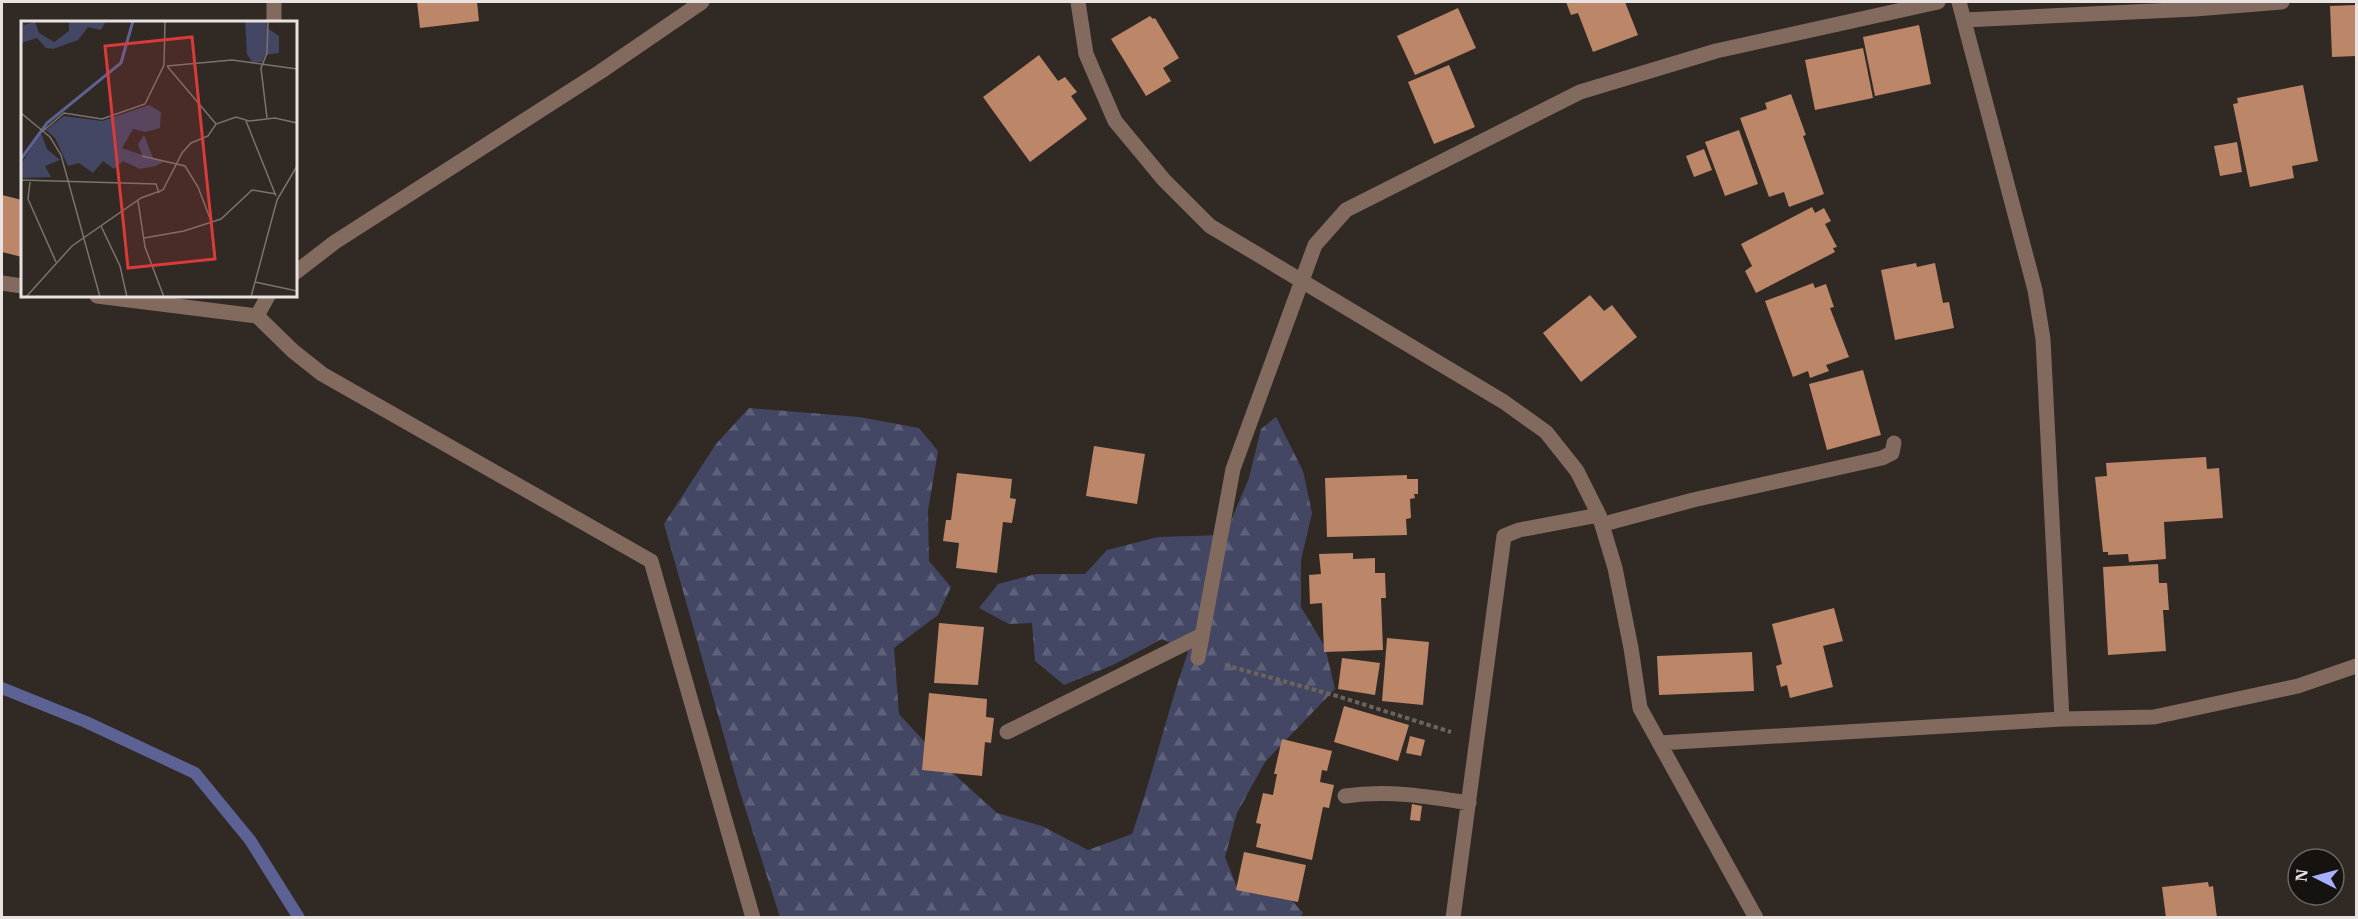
<svg xmlns="http://www.w3.org/2000/svg" width="2358" height="919" font-family="'IBM Plex Serif',serif">
  <defs>
    <pattern id="forest-firs" width="22" height="20" patternUnits="userSpaceOnUse" patternTransform="scale(1.5)"><rect width="22" height="20" fill="#434764"/><path d="M5 1l3.5 6h-7zM16 11l3.5 6h-7z" fill="#5e617a"/></pattern>
  </defs>
  <rect width="100%" height="100%" fill="#312924"/>
  <path fill="url(#forest-firs)" d="M749,408l110,9 60,11 19,23 -10,60 1,50 22,26 -13,28 -44,33 5,66 57,62 41,37 45,13 46,24 44,-16c21,-60 35,-122 56,-182l-26,-13 -49,26 -49,20 -29,-24 -3,-38 -23,1 -30,-16 19,-24 38,-10h49l22,-24 51,-13 67,-2 24,-57 12,-49 15,-12 27,54 9,42 -11,47v47l24,40 10,42 -70,73 -28,51 -12,44 13,33 43,-2 22,25 -3,5 -520,-1 -41,-128 -75,-265 52,-80z"/>
  <g fill="none" stroke-linecap="round" stroke-linejoin="round">
    <path stroke="#5d6295" stroke-width="12" d="M2,688l84,34 109,51 55,67 49,78"/>
  </g>
  <path fill="#bc8668" d="M417,2h60l2,19 -59,7z
    M1566,2h59l13,33 -45,17 -15,-39 -7,2z
    M2356,5v51l-24,1 -2,-51z
    M1458,8l18,40 -61,27 -18,-39z
    M1150,16l3,3 2,-1 24,40 -16,10 8,13 -25,15 -35,-57z
    M1919,25l12,59 -56,12 -12,-59z
    M1863,48l10,50 -58,12 -10,-50z
    M1039,55l19,26 7,-4 12,15 -6,4 16,23 -57,43 -47,-65z
    M1449,65l26,62 -41,17 -26,-62z
    M2303,85l15,76 -26,5 2,12 -44,9 -17,-83 5,-1 -1,-5z
    M1791,94l15,41 -3,1 21,58 -35,13 -5,-15 -15,5 -29,-79 27,-9 -2,-6z
    M1739,130l19,54 -33,12 -20,-54z
    M2237,142l5,30 -22,4 -6,-30z
    M1704,149l8,21 -18,7 -8,-21z
    M2,195l20,5v57l-20,-5z
    M1812,207l3,6 9,-5 7,13 -6,3 12,23 -4,1 2,4 -79,41 -11,-22 7,-5 -11,-22z
    M1916,263l1,4 18,-4 8,40 6,-1 5,26 -59,12 -14,-70z
    M1813,283l2,5 11,-4 8,23 -4,1 19,49 -23,8 3,6 -19,7 -2,-7 -15,6 -28,-76z
    M1590,295l14,16 8,-6 25,32 -56,45 -38,-49z
    M1863,370l18,65 -54,15 -18,-66z
    M1094,446l51,8 -8,50 -51,-8z
    M2206,457l1,12 12,-1 4,50 -59,4 2,37 -37,3 -1,-8 -20,1v-3h-5l-8,-75 12,-1 -1,-13z
    M957,473l55,6 -2,19 6,1 -4,24 -9,-1 -6,51 -41,-5 3,-25 -16,-2 3,-21h5z
    M1407,475v4h11v15h-4l1,4 -5,1 1,19 -5,1 1,16 -80,2 -2,-59z
    M1353,553v6l22,-1v15h10l1,25h-5l2,52 -59,2 -2,-49 -12,1 -1,-29 12,-1 -2,-20z
    M2158,564l1,19h8l2,27h-6l3,41 -58,4 -5,-88z
    M1834,608l9,33 -20,5 10,41 -43,11 -3,-13 -6,2 -5,-21 6,-2 -10,-40z
    M939,623l45,4 -6,58 -44,-2z
    M1387,638l42,4 -6,63 -41,-4z
    M1752,652l2,39 -95,4 -2,-39z
    M1342,658l38,5 -5,32 -37,-6z
    M929,693l58,6 -1,18 8,1 -3,25 -6,-1 -3,34 -60,-6z
    M1344,706l65,19 -11,36 -64,-19z
    M1410,736l15,4 -4,16 -15,-3z
    M1282,739l50,12 -5,20 -5,-1 -2,12 14,3 -5,23 -6,-1 -11,53 -56,-13 5,-23 -5,-1 7,-30 10,2 4,-21h-3z
    M1412,804l10,2 -2,15 -10,-1z
    M1244,852l62,13 -8,37 -62,-12z
    M2208,882l1,5 4,-1 4,32h-51l-4,-31z"/>
  <g fill="none" stroke-linecap="round" stroke-linejoin="round">
    <path stroke="#6a635e" stroke-width="4" stroke-dasharray="4.5 3" stroke-linecap="butt" d="M1225,665l112,31 114,36"/>
    <path stroke="#826a5e" stroke-width="15" d="M1078,2l8,52 29,67 49,59 46,46 294,176 42,30 31,39 22,44 16,53 16,80 9,60 116,210
      M1959,2l76,288 8,49 19,380
      M1964,20l231,-11 87,-7
      M274,22v-20
      M296,272l39,-30 265,-170 102,-70
      M2,283l20,3
      M97,296l160,20 36,35 29,23 329,187 102,357
      M257,316l11,-20
      M1604,524l89,-24 189,-42 10,-5 2,-10
      M1198,658l35,-189 82,-224 31,-35 234,-118 136,-41 222,-49
      M1007,732l195,-97
      M1659,743l403,-24 92,-2 144,-31 58,-20
      M1345,796c43,-6 81,0 124,7
      M1453,918l51,-382 15,-6 80,-15"/>
  </g>
  <g transform="translate(21 21)">
    <rect width="276" height="276" fill="#312924"/>
    <path d="M0,0l3,4 11,-3 4,11 15,9 15,-11v-10h37l-5,9 -13,-3 -10,13 -25,9 -7,-1 -9,-10 -16,5zM224,0h21l1,7 12,8v17l-14,2 -3,7h-10l-5,-8zM128,84l12,7 -1,16 -14,4 -13,-3 -11,19 20,7 -4,-11 6,-9 9,23 12,3 -9,5 -16,3 -17,-8 -9,8 -11,-8 -10,12 -14,-10 -11,3 -13,-28 -9,-8 18,-14 38,5zM20,112l6,16 13,11 -15,6 6,11 -30,1v-14z" fill="#434764"/>
    <path fill="none" stroke="#5d6295" stroke-width="3" d="M0,138l26,-36 74,-60 12,-42"/>
    <path fill="none" stroke="#7a736f" stroke-width="1.5" d="M146,45l65,-6 65,9M146,45l49,58M0,92l29,24 11,18 39,142M246,97l-6,-50 6,-15 1,-32M225,100l30,75M22,110l21,-18 38,6 43,-15 19,-39 1,-44M121,135l43,10 13,21 13,34M0,159l135,4 3,9M9,161l-2,17 28,63M117,180l7,46 19,50M80,205l19,40 7,31M123,217l40,-7 37,-12 31,-29 24,4M234,261l42,9M5,276l46,-51 69,-48 22,-8 19,-37 9,-10 17,-7 8,-12 20,-7 13,4 26,-3 22,5M230,276l26,-97 20,-34"/>
    <path fill="#d83b3a" fill-opacity="0.15" stroke="#d83b3a" stroke-width="3" d="M171,16l23,222 -87,9 -23,-222z"/>
    <rect width="276" height="276" fill="none" stroke="#e8e3e0" stroke-width="3"/>
  </g>
  <rect width="2358" height="919" fill="none" stroke="#e8e3e0" stroke-width="6"/>
  <g transform="translate(2316 877) rotate(276)"><circle r="28" fill="#161210" stroke="#6a6663" stroke-width="1.5"/>
  <path d="M0-4.5L10 22L0 15L-10 22Z" fill="#a8b0fc"/>
  <text y="-9" font-size="16" font-weight="bold" text-anchor="middle" fill="#e8e3e0">N</text>
  </g>
</svg>
